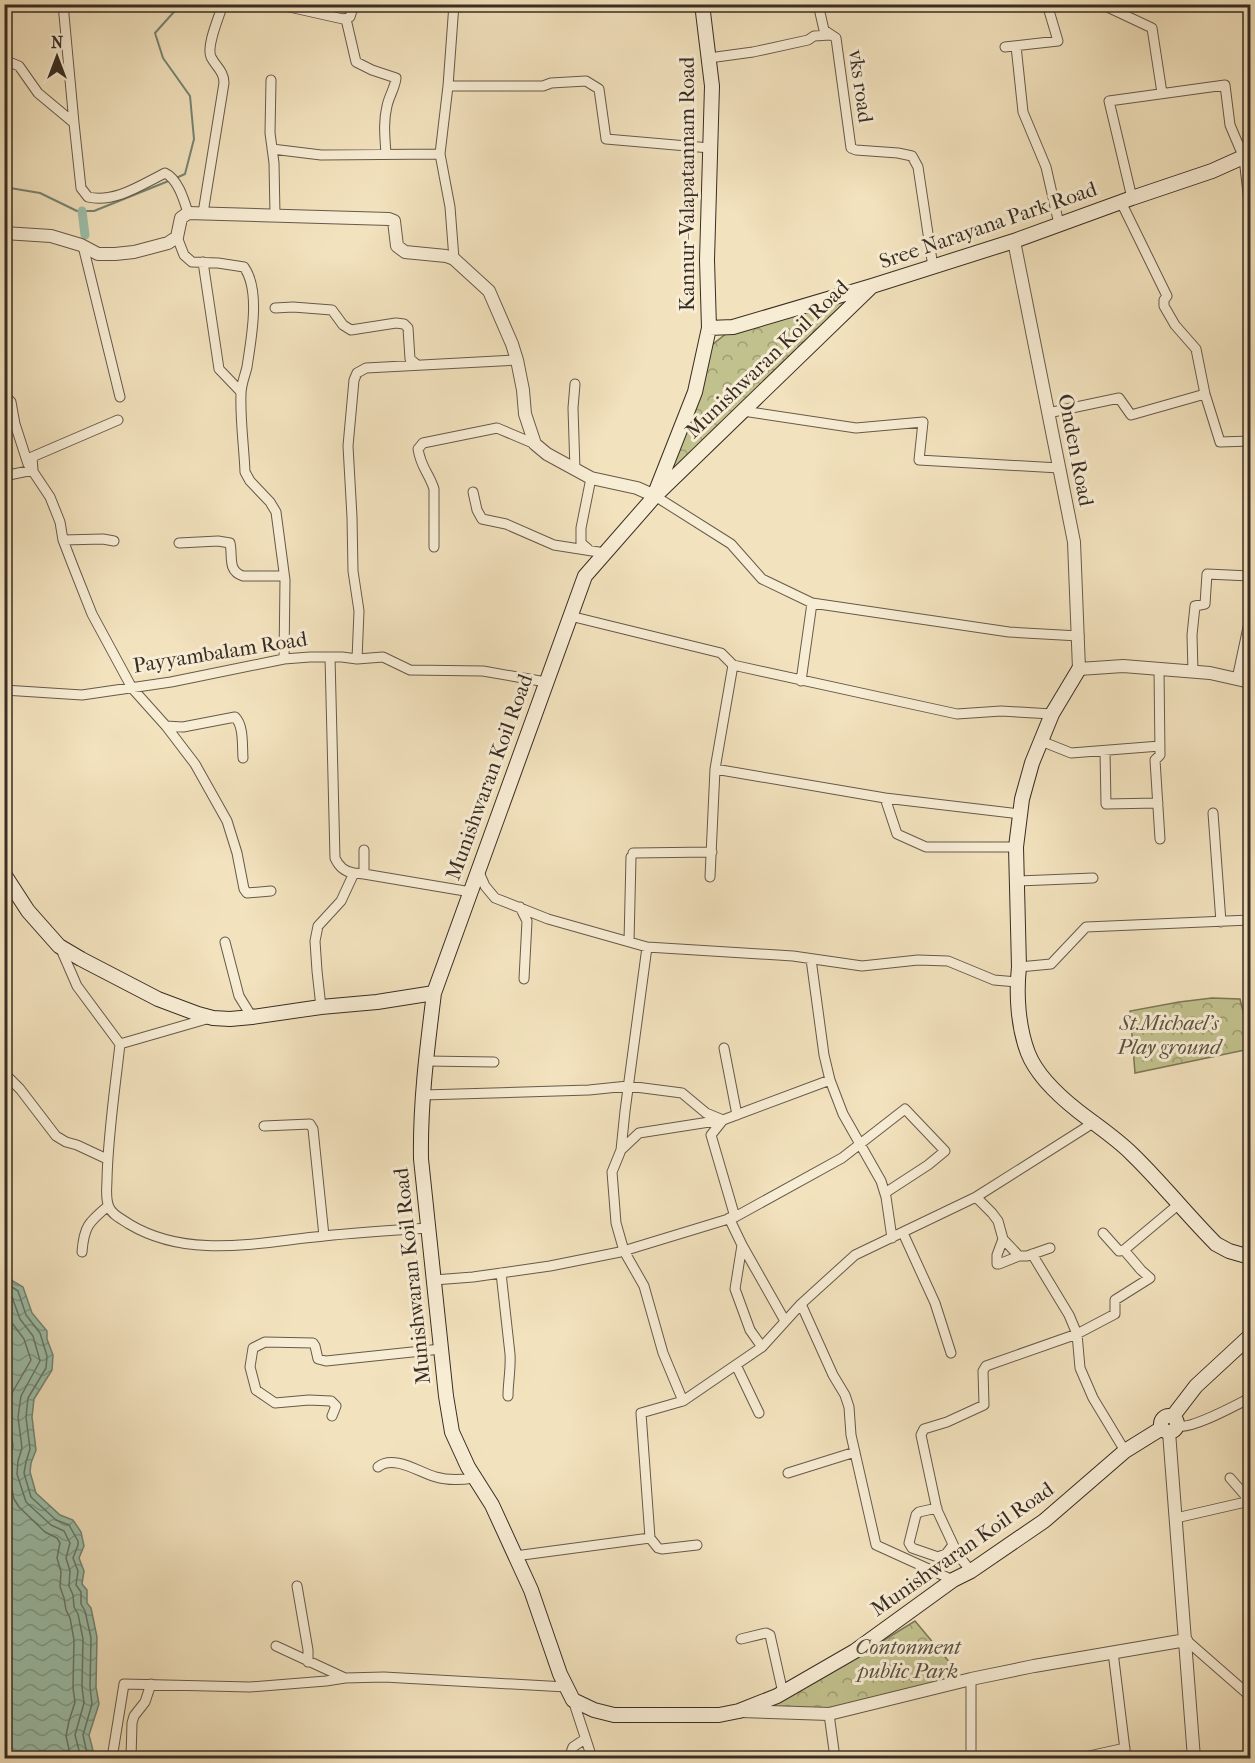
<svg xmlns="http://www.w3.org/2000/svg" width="1255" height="1763" font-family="'IM FELL French Canon',serif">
  <defs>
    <pattern id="forest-crowns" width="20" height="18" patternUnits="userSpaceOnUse" patternTransform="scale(1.5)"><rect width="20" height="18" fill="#c1c18d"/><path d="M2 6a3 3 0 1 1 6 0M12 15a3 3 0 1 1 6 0" fill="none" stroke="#9e9d73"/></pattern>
    <pattern id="water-waves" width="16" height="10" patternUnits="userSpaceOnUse" patternTransform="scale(1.5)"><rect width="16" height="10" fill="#9cbfaa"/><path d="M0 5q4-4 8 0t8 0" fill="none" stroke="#809c8a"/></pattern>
  </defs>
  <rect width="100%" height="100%" fill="#f2e2bd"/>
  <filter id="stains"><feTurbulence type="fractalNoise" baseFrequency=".00333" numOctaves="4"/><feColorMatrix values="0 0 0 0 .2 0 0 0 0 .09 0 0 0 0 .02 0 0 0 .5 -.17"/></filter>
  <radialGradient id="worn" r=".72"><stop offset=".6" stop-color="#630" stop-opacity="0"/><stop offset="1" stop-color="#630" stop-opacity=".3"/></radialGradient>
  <path fill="url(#forest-crowns)" stroke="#7c7758" stroke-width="1.5" d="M862,292l-203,197 40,-95 13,-49 15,-12z
    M1212,998l28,1 5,20h5v30l-115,24 -5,-62 49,-9z
    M915,1621l46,55 -127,31 -27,4 -37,-4 72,-41z"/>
  <path fill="url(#water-waves)" stroke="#748574" stroke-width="1.5" d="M5,1273l6,7 12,7 9,26 15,18v8l6,16 -1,15 -18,29 -2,18 4,33 -5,13 -1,9 6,21 24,22 13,5 8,12 3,14 -5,12 5,13 -2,13 5,6v13l4,5 6,29 -1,50 3,17 -10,31 6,23h-90z"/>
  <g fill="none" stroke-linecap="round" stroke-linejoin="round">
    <path stroke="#6a7666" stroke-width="1.5" d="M4,1282l14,9 8,24 14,18 7,23 -1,12 -18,30 -2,19 4,32 -4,13 -2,11 7,24 25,23 13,5 9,16v4l-5,13 5,13 -2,14 5,7v12l4,7 6,27 -1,49 2,17 -9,31 5,23
      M4,1292l8,5 8,22 13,17 7,25 -19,35 -3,21 4,31 -4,13 -1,13 9,28 25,23 13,6 6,12 -4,15 4,13 -1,15 4,9 1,12 4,7 5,25 -1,48 2,16 -9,32 6,23
      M4,1302l8,21 12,16 7,21 -19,33 -3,25 4,28 -4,13 -1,16 6,24 5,8 26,25 12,6 3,5 -3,15 4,14 -1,15 4,11 2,12 4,8 4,22 -1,48 2,14 -6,19 -3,15 5,22"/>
    <path stroke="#748574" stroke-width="2" d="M176,178l9,-4 9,-35 -4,-43 -27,-38 -8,-25 26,-29
      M4,187l36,6 37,18h17l77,-31"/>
    <path stroke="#9cbfaa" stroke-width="9" d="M82,211l3,24"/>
    <g stroke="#665a4a" stroke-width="11">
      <path id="minor" d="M63,4l11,119
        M276,4l67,15 7,-2 4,-13
        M818,4l6,26 12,8 15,110 5,2 42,3 14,3 6,11 15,100
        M1101,4l51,24 10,65
        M346,19l10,43 16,8 24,8c-1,10 -7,18 -9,28 -4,16 -2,32 -1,48
        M1016,46l7,66 23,55 13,57
        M1005,47l53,-6 -11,-37
        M709,58l44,-6 55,-12 6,-4 16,-1
        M4,60l15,6 19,27 36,30 7,65 7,9c27,6 53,-12 77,-24 13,6 19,27 23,40
        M271,80l-1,53 4,30 1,52
        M448,86l6,-82
        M272,149l49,6 119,-1
        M1132,198l-23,-97 116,-16 5,40 14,33 6,53
        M1121,202l46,94 -3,4v6l11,19 21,24 9,45 15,48 30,-1
        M203,213l21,-130c0,-12 -8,-16 -13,-26 -5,-11 8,-40 12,-53
        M177,237l7,18 8,7 26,1 26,4c17,24 7,72 3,100 -2,9 -6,17 -6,27 -1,26 3,52 4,78l5,9 20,21 6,10 9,68 -1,79
        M83,246l37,151
        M454,259l-4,-52 -10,-53 8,-68h95l8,-3 35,-2 13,8 7,50 104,9
        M203,262l16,107 22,23
        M275,308l18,-1 39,3 11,15 8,5 45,-7 8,1 4,4 2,31 6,5
        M575,384l-2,24 2,62
        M4,395l7,7 4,22 13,40 22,33 10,25 3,18 10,26 19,48 40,74 34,38 29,38 32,57 10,32 7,36 3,4 24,-2
        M743,411l113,17 67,-6 -4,38 140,8
        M1048,413l71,-15 12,17 74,-21
        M4,476l29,-6 -1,-13 86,-37
        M473,492l4,18 5,9 24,5 48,21 51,8
        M655,496l76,48 31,35 50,24 197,29 70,4
        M63,540l40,-1 11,2
        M179,543l39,-2 12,2c3,13 -3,28 13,33h41
        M434,547v-58c-5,-16 -13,-21 -16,-40l5,-6 74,-15 38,16
        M588,549l-7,-6v-15l10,-50
        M570,616l151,37 12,12
        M330,657l5,201c4,9 10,14 19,15
        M357,659l2,-48 -6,-40 -1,-54 -4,-71 6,-66 3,-7 9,-5 151,-8
        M1159,669l1,86 -5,5 5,79
        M1193,672l-1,-37 3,-29 10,-2 2,-30 43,2
        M1237,679l13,-61
        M801,681l11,-78
        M4,690l78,5 89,-13 113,-23 26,-2h32l15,2 26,-2 27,13 73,1 63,11
        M166,726l17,1 52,-10c9,9 7,28 8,41
        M1041,741l30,12 89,-7
        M1105,751l1,53 52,-1
        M885,798l135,16
        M1213,813l8,109
        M1016,847h-90l-29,-13 -12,-36 -170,-29 18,-104 224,49 44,-3 51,3
        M633,853l79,-1
        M478,870l7,16 10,12 53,21 99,28 146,9 69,10 56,-6 30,1 46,19 23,2
        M364,874l107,18
        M710,877l5,-108
        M1018,881l75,-3
        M520,907l7,14 -3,58
        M225,942l14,54 13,21
        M629,942l2,-85
        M60,947l17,39 43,58
        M647,947l-22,164 -4,39 -9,22 4,51 8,28 20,35 19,67 20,48 79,-54
        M1019,967l32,-3 35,-37 164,-7
        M321,1007l-4,-36 -2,-30 3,-15 23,-25 13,-28 10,1v-24
        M120,1044c-5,45 -12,90 -13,135 0,9 -2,19 2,28 3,8 13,12 20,17 60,36 130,18 195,12 35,-4 70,-6 104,-8
        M120,1044l90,-26
        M724,1048l13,67
        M426,1061l68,1
        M4,1073l16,16 36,47 10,6 11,3 30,14
        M830,1080l13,34 38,67 5,16 6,41
        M423,1095l166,-5 39,-4 54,7 24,20 17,7
        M264,1126l46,-2 3,5 11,107
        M621,1150l18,-17 83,-13
        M976,1197l16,16 6,8 5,18 16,17
        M735,1217l-24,-82 12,-15 107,-40 -6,-25 -13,-96
        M729,1218l13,27 -7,44 15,41 12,17 39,-43 54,-49 121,-58 117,-74
        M903,1233l32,70 16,50
        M1003,1239l-6,16v9h2l20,-8h8l23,-8
        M742,1245l43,76
        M1124,1250l55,-46
        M82,1252c2,-26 7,-30 26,-46
        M1032,1254l37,61 8,19 3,34 13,30 32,53
        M501,1273l9,81c1,15 -2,28 -2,42
        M434,1280l39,-3 77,-11 70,-14 115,-35 107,-59 63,-49 40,42 -17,14 -43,28
        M801,1304l32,71 12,20 4,12 2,28 25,110 77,35
        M736,1365l23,48
        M332,1416l4,-10 -5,-5 -22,-1 -34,3 -19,-13 -6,-23 3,-19 12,-6 48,1 2,3 3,13 8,2 115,-12
        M1177,1426c14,4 59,-21 73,-28
        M378,1467c16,-13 42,6 58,10 13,4 25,3 38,1
        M788,1473l67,-21
        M1230,1478l20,23
        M937,1508l-18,4 -3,3 -7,28 3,5 26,9 8,-3 7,-9
        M1176,1518l74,-17
        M650,1538l8,10 4,1 35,-4
        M515,1556l135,-18 -9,-125 42,-12
        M971,1571l-13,-16 -21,-45 -16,-75 3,-6 23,-7 37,-17 -1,-34 3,-5 91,-32 38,-20v-14l35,-22 -9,-8 -17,-20 -5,1 -16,-18
        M297,1586l11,64v12
        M741,1639l25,-6 4,2 13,58
        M1186,1640l64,56
        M276,1646l69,32
        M1113,1652l13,106
        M971,1679v79
        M573,1700l19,58
        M829,1714l6,44
        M112,1758l12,-74 126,3 76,-6 19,-3 39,-1 182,10
        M131,1758l1,-35 2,-7 11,-14 6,-18
        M569,1758l4,-11 12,-8
        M1080,1758l45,-10"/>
    </g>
    <g stroke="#665a4a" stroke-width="14">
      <path id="tertiary" d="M4,233l47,3 30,9 17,9h17l19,-2 34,-9 9,-6 4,-19 7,-5 201,6 5,2 3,25 8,6 41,4 8,3 35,32 23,53 5,16 6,30 2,24 10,30 12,10 44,24 46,10 18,8
        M1014,241l60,301 5,127 44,-3 87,7 40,9
        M1169,1432l25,326
        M740,1711l89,3 142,-35 63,-13 152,-26"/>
    </g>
    <g stroke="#382d23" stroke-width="16">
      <path id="secondary" d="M872,286l-217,210 -70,80 -151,417c-7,56 -14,111 -13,166l25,237 6,36 16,35 24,38 39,85 29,84 13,26 21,10 20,5h105l20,-4 38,-15 78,-45 98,-71 18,-9 73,-50 81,-70 37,-23
        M709,328l24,-1 139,-41 142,-45 118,-43 80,-27 38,-17
        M656,491l39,-99 14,-64 -2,-68 5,-174 -10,-82
        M1079,669l-27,45 -20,49 -10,36 -6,48 3,120c-3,27 -1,60 9,86 9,23 31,43 50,58 18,14 38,27 54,43 30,29 55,61 84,90l13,7 21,6
        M4,874l24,37 31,35 22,13 77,40 40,15 15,4 17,1 22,-2 69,-10 56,-5 57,-9
        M1161 1424a8 8 0 1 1 16 0a8 8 0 1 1-16 0Z
        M1173,1416l23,-30 54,-50"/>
    </g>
    <use href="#minor" stroke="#f7ecd4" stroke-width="9"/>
    <use href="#tertiary" stroke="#f7ecd4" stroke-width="12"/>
    <use href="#secondary" stroke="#f7ecd4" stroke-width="14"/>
  </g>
  <g text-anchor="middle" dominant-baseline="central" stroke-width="6" stroke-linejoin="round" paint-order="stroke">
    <g font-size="21" fill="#382d23" stroke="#f7ecd4">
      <text transform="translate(861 86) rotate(82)">vks road</text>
      <text transform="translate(687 184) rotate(-90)">Kannur-Valapatannam Road</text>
      <text transform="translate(988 225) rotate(-19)">Sree Narayana Park Road</text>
      <text transform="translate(767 359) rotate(-44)">Munishwaran Koil Road</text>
      <text transform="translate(1076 450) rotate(79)">Onden Road</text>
      <text transform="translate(220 652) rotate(-9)">Payyambalam Road</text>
      <text transform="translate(489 777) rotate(-70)">Munishwaran Koil Road</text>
      <text transform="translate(412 1276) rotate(-96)">Munishwaran Koil Road</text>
      <text transform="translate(962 1549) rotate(-35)">Munishwaran Koil Road</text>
    </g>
    <g font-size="21" font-style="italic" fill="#5a523e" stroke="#f7ecd4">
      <text x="1169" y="1023">St.Michael's<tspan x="1169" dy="24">Play ground</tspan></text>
      <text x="908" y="1647">Contonment<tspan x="908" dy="24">public Park</tspan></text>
    </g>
  </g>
  <rect width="1255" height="1763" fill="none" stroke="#f2e2bd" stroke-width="24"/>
  <rect x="6" y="6" width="1243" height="1751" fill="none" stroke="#382d23" stroke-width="3"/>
  <rect x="12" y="12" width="1231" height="1739" fill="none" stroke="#382d23" stroke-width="1.5"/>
  <g transform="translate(57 57)" stroke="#f7ecd4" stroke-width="4.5" paint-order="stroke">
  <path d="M0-4.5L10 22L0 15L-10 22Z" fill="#382d23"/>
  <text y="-9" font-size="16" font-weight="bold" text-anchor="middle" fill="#382d23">N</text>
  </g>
  <rect width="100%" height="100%" filter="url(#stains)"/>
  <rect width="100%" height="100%" fill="url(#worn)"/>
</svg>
